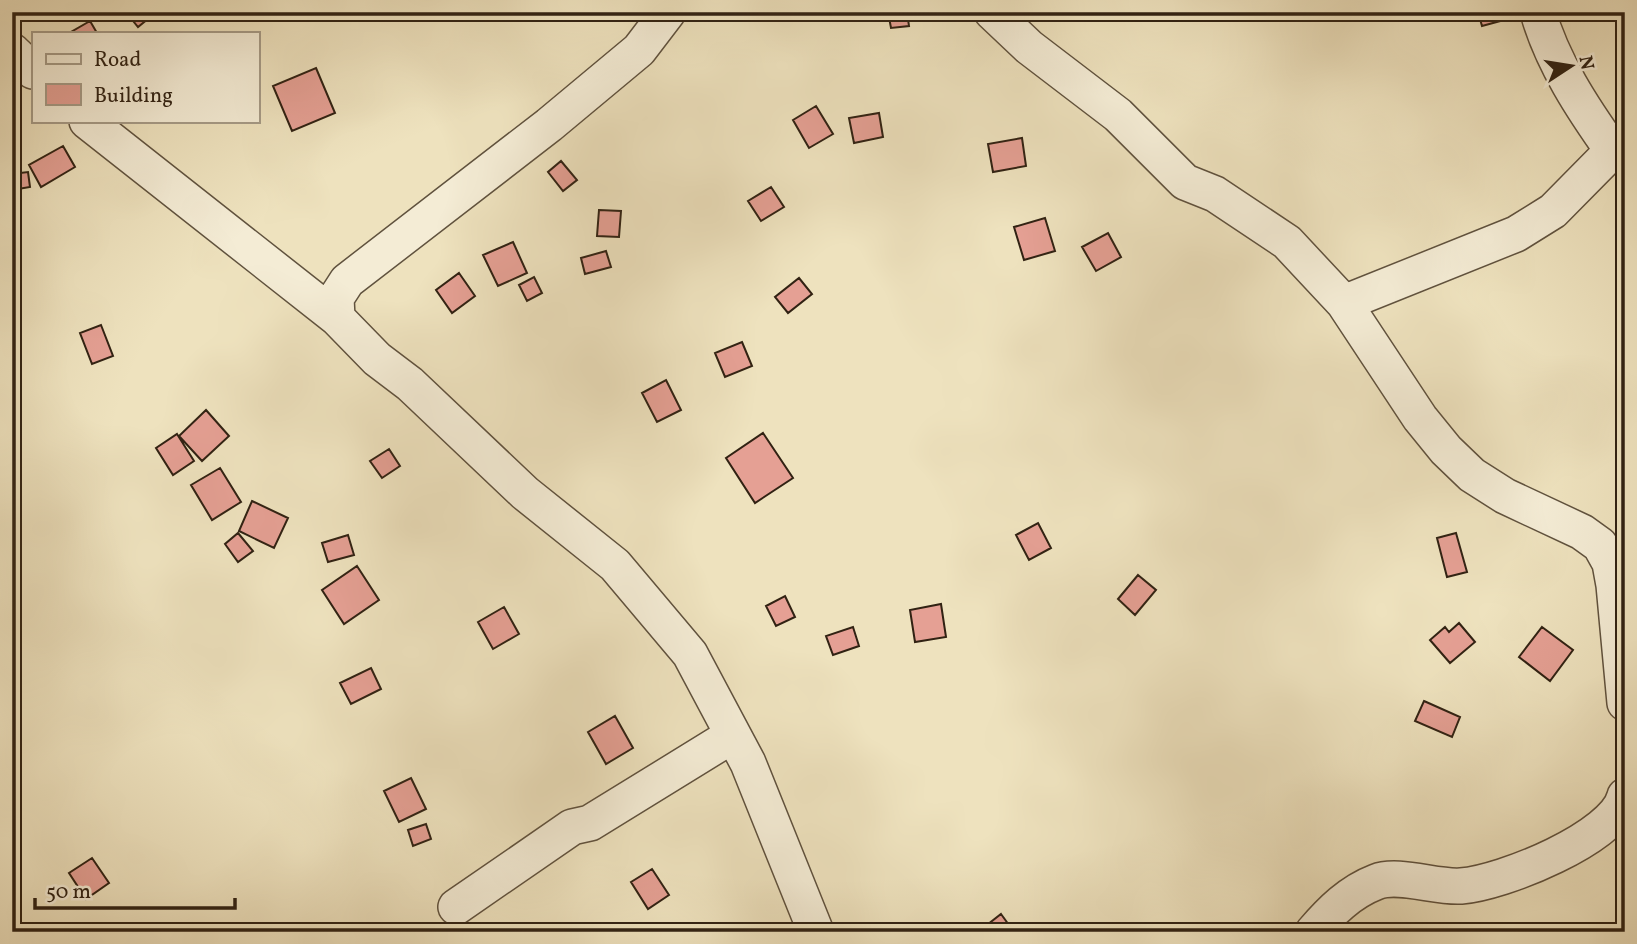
<svg xmlns="http://www.w3.org/2000/svg" width="1637" height="944" font-family="Vollkorn,serif">
  <rect width="100%" height="100%" fill="#eee2be"/>
  <filter id="stains"><feTurbulence type="fractalNoise" baseFrequency=".00286" numOctaves="4"/><feColorMatrix values="0 0 0 0 .2 0 0 0 0 .09 0 0 0 0 .02 0 0 0 .5 -.17"/></filter>
  <radialGradient id="worn" r=".72"><stop offset=".6" stop-color="#630" stop-opacity="0"/><stop offset="1" stop-color="#630" stop-opacity=".3"/></radialGradient>
  <path fill="#e5a094" stroke="#312213" stroke-width="2" d="M126,12h27l1,2 -16,13z
    M888,12h19l2,14 -18,2z
    M1478,12h23l3,8 -22,6z
    M90,21l7,12h-25l-1,-1z
    M316,68l19,45 -43,18 -19,-45z
    M816,106l17,28 -24,14 -16,-28z
    M879,113l4,24 -29,6 -5,-25z
    M1022,138l4,28 -33,6 -5,-28z
    M63,146l12,21 -34,20 -12,-22z
    M561,161l16,19 -14,11 -15,-19z
    M28,172l2,15 -18,3v-16z
    M771,187l13,20 -23,14 -13,-20z
    M599,210l22,1 -2,26 -22,-1z
    M1045,218l10,33 -31,9 -10,-33z
    M1108,233l13,24 -25,14 -14,-24z
    M513,242l14,31 -29,13 -15,-31z
    M606,251l5,16 -26,7 -4,-16z
    M459,273l16,23 -23,17 -16,-23z
    M534,277l8,16 -15,8 -8,-16z
    M799,278l13,16 -24,19 -13,-16z
    M101,325l12,31 -21,8 -12,-31z
    M742,342l10,24 -27,11 -10,-24z
    M666,380l15,30 -24,12 -15,-29z
    M206,410l23,26 -27,25 -23,-25z
    M763,433l30,45 -38,25 -29,-45z
    M177,434l17,27 -21,14 -17,-27z
    M389,449l11,17 -18,12 -12,-17z
    M220,468l21,34 -29,18 -21,-35z
    M252,501l36,17 -14,30 -35,-17z
    M1038,523l13,25 -22,12 -13,-25z
    M238,533l15,18 -15,11 -13,-18z
    M1456,533l11,39 -20,5 -10,-39z
    M348,535l6,20 -26,7 -6,-19z
    M357,566l22,34 -35,24 -22,-34z
    M1138,575l18,15 -21,25 -17,-16z
    M785,596l10,21 -19,9 -10,-20z
    M941,604l5,33 -31,5 -5,-32z
    M504,607l15,27 -26,15 -15,-27z
    M1459,623l16,19 -25,21 -20,-23 15,-13 4,5z
    M853,627l6,19 -26,9 -7,-19z
    M1542,627l31,23 -23,31 -31,-24z
    M371,668l10,21 -30,15 -11,-21z
    M1424,701l36,16 -8,20 -37,-16z
    M615,716l18,32 -27,16 -18,-32z
    M411,778l15,31 -27,13 -15,-31z
    M426,824l5,15 -18,7 -5,-16z
    M92,858l17,25 -23,16 -17,-26z
    M652,869l17,26 -21,14 -17,-27z
    M1001,914l13,18h-36z"/>
  <g fill="none" stroke-linecap="round" stroke-linejoin="round">
    <g stroke="#60523e" stroke-width="38">
      <path id="minor" d="M668,12l-29,38 -90,75 -202,156 -11,17 1,20 40,41 33,25 115,109 90,72 75,89 58,109 68,169
        M992,12l37,35 89,68 67,67 30,12 72,48 57,61 76,115 26,32 26,25 33,21 77,36 18,13 10,18 4,22 11,118
        M1538,12c14,50 45,97 75,139
        M12,51l21,20
        M87,121l250,197
        M1344,303l172,-69 37,-23 72,-73
        M456,907l116,-80 18,-4 143,-88
        M1313,932c18,-21 37,-40 63,-50 22,-9 61,6 85,4 41,-3 154,-48 164,-90"/>
    </g>
    <use href="#minor" stroke="#f4ecd5" stroke-width="35"/>
  </g>
  <rect width="1637" height="944" fill="none" stroke="#eee2be" stroke-width="42"/>
  <rect x="14" y="14" width="1609" height="916" fill="none" stroke="#312213" stroke-width="3.5"/>
  <rect x="21" y="21" width="1595" height="902" fill="none" stroke="#312213" stroke-width="2"/>
  <rect x="32" y="32" width="228" height="91" fill="#f4ecd5" stroke="#a69b87" stroke-width="2"/>
  <rect x="46" y="54" width="35" height="10" fill="#f4ecd5" stroke="#a69b87" stroke-width="2"/>
  <text x="94" y="66" font-size="21" fill="#312213">Road</text>
  <rect x="46" y="84" width="35" height="21" fill="#e5a094" stroke="#a69b87" stroke-width="2"/>
  <text x="94" y="102" font-size="21" fill="#312213">Building</text>
  <g transform="translate(1571 66) rotate(78)" stroke="#f4ecd5" stroke-width="5" paint-order="stroke">
  <path d="M0-5L12 26L0 18L-12 26Z" fill="#312213"/>
  <text y="-10" font-size="19" font-weight="bold" text-anchor="middle" fill="#312213">N</text>
  </g>
  <path d="M35 898v10h200v-10" fill="none" stroke="#312213" stroke-width="3.5"/>
  <text x="46" y="898" font-size="21" fill="#312213" stroke="#f4ecd5" stroke-width="5" paint-order="stroke">50 m</text>
  <rect width="100%" height="100%" filter="url(#stains)"/>
  <rect width="100%" height="100%" fill="url(#worn)"/>
</svg>
